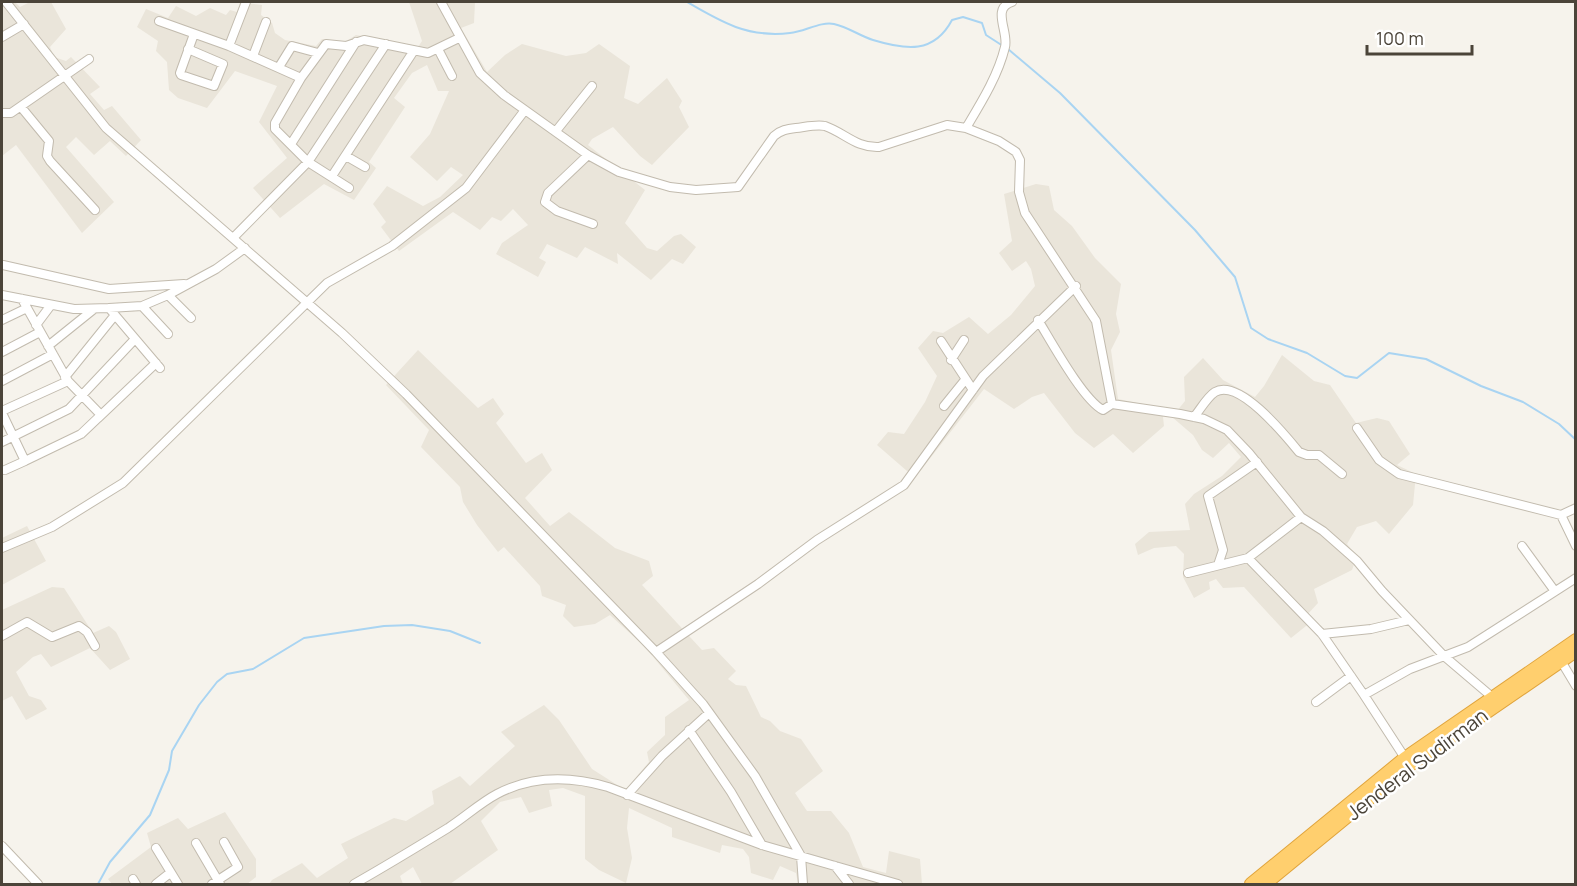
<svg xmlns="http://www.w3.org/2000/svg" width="1577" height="886" font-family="Manrope,sans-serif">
  <rect width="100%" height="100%" fill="#f6f3ec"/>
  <path fill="#eae5da" d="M2,2h13l5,5 10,-5h21l15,27 -16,18 4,10 12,4 5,-4 29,30 -10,7 14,16 8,-4 29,34 -15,16 -16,-15 -16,14 -18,-18 -10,10 48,55 -32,31 -66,-88 -14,11z
    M240,2l22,3 -1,10 11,8 3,10 10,7 31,6 6,-7 23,3 11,-7 62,12 4,-6 -13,-39h66l-1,21 -13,5 26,44 18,-17 17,-11 44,12 20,-3 13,-9 31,22 -6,32 14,6 29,-26 15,23 -3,6 10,20 -37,38 -12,-9 -27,-29 -21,12 -4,6 57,45 -20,33 22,25 10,3 17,-15 7,-2 15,13 -13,17 -11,-5 -21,21 -34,-27 1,11 -33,-17 -8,11 -30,-14 -8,14 7,4 -8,15 -42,-23 6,-11 26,-18 -15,-16 -12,12 -9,-4 -12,13 -27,-18 -54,39 -18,-24 5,-5 -13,-18 14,-18 36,20 17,-9 23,-22 -12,-8 -14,14 -27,-24 20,-23 19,-43h-11l-11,-26 -15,8 -18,25 11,9 -36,55 7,6 -22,32 -30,-16 -44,34 -27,-30 34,-30 -28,-36 18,-36 -42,-15 -28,37 -29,-10 -9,-8 -2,-28 -11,-11 2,-10 -21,-14 9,-18 22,9 8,-12 20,10 14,-8 16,7 4,-5 7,2z
    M1036,184l13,2 5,24 18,16 23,32 26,26 -5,30 4,18 -9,18 7,49 44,9 2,18 -31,27 -20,-19 -19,14 -19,-15 -31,-40 -12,4 -18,12 -30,-20 -63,81 -14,1 -30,-26 11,-13 16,2 21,-32 12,-26 -19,-28 15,-17 10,2 26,-16 19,17 23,-19 24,-29 -4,-17 -5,-8 -14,10 -13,-18 13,-12 -8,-47z
    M418,350l60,58 15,-10 11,16 -8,9 30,40 16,-10 10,17 -27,28 25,28 19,-14 46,36 34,13 4,15 -11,9 60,65 12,-2 22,23 -8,8 8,6 10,1 15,31 9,4 10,10 21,8 22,32 -28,22 12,18h24l18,22 14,34 23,6 3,-22 31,8 2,25h-124l-2,-11 -16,-7 -7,14 -22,-7 -2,-16 -6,-8 -21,-4 -2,8 -48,-16v-9l-43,-20 -2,20 5,30 -6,25 -27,-13 -14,-11v-63l-22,-8 -14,2 3,16 -23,7 -8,-16 -21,5 -19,19 17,29 -48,34h-28l-9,-17 -13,9 3,8h-134l3,-4 30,-17 15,15 31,-20 -7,-14 53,-26 12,3 28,-17 -2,-13 28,-15 10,10 45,-40 -14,-14 43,-27 15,15 33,49 33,21 24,-28 -2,-10 18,-17v-18l24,-17 -45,-54 -34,-31 -15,9 -21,3 -11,-11 3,-11 -24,-9 -2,-10 -36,-39 -6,5 -21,-27 -14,-23 -3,-15 -39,-40 8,-17 -43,-45z
    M1282,355l32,26 16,4 26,38 21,-5 12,3 21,33 -13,11 19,9 -3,31 -24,29 -13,-13 -19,6 -10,17 10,12 -5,14 -38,19 4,14 -12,13 5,6 -20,16 -47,-51 -21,1 -7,-9 -7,3 1,7 -16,9 -11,-21 1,-23 -8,-8 -22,2 -16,7 -3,-11 14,-12 41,-2 -5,-26 9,-10 28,-18 19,-19 -12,-14 -16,15 -11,-8 -9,-15 -21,-18 13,-16 -1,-24 19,-19 20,22 32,17 9,-11z
    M27,526l19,35 -44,24v-47z
    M52,587l12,1 29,45 16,-7 7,6 14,27 -20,11 -20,-22 -39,19 -10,-13 -8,3 -17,15 13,24 12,4 6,9 -21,11 -14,-24 -10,5v-91z
    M225,812l31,47v18l-9,7h-135l-4,-5 43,-32 -4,-14 31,-15 10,11z"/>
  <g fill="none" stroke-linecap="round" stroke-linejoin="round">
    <path stroke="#a9d4f2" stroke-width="2" d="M687,2c34,20 61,36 103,31 14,-1 31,-12 44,-9 14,3 26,12 39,16 33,10 61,14 79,-20l11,-3 19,6 4,12 17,11
      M1008,49l52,44 135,137 40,47 16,51 17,11 39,14 38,23 12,2 32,-25 37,6 55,27 42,16 36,22 17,16
      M98,884l12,-22 40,-47 19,-45 3,-19 27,-46 18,-23 10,-8 26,-5 51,-31 80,-12 28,-1 38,6 30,12"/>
    <g stroke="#c2bbae" stroke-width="10">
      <path id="minor" d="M6,2l100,126 236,205 64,61 250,258 47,52 52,72 46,80 2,28
        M441,2l39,71 24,22 84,60 31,17 51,15 26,3 42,-3 36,-51c7,-6 13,-7 22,-8 9,-1 21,-4 29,-2 20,7 31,22 54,21l68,-22 19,3 33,13 17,11 4,8 -1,32 6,21 71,108 16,83 68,10 24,5 23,11 22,23 52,64 22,14 34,30 25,30 62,65 47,40
        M159,21l70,25 72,32 25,-34 20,2 18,-6 64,13 31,-15
        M2,37l22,-13
        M229,46l17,-44
        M188,49l35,15 -9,22 -33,-11 -1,-2 14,-39
        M438,49l14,27
        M253,56l13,-34
        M279,67l13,-21 26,7
        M301,78l-26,45v6l33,33 41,26
        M21,107l28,34 -2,15 3,5 45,49
        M2,113h9l78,-54
        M966,128c15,-25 32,-52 39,-81 4,-15 -14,-39 7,-45
        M556,131l36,-45
        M291,144l65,-102
        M588,155l-40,38 -3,9 12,9 36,13
        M346,156l19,11
        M332,176l81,-124
        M234,237l74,-75 78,-118
        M3,265l106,24 75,-5
        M2,295l72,14 35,-1
        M142,306l-33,2 51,60
        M191,318l-23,-23 48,-26 29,-21
        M2,320l25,-12
        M1038,320c13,21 45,80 65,90l9,-6
        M36,325l15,-20
        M168,334l-26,-28 26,-11
        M941,341l32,49
        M48,346l46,-37
        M2,352l38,-20
        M951,360l13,-20
        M65,377l50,-62
        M2,381l51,-27
        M944,406l21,-26
        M2,411l66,-30
        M2,413l23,48 56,-27 20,-19 -33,-34 -46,-82
        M1194,417c6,-7 13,-20 21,-25 24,-14 70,43 84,60l8,3h12l23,19
        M98,418l58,-55
        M1357,428l22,32 20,14 162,41 15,31
        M2,442l67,-33 66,-70
        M5,470l20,-9
        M1561,515l15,-7
        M1522,546l32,44
        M2,548l50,-21 71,-44 204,-200 65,-37 74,-58 59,-78
        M1248,558l74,76 42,61 46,-26 58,-22 108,-69
        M1218,565l5,-15 -15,-54 49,-34
        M1188,573l60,-15 53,-41
        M1322,634l49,-5 38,-9
        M2,636l25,-14 25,15 27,-11 8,6 8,14
        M656,652l102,-68 59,-44 87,-55 79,-109 93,-90
        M1561,661l15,25
        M1364,695l41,63
        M1316,702l35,-26
        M689,730l42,62 31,53
        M627,795l35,-39 47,-43
        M196,843l24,41
        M2,846l36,38
        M156,848l22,36
        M835,866l14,18
        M133,879l3,5
        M156,884l14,-11
        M212,884l26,-17 -14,-25
        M354,884c32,-18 63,-37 94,-56 17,-11 32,-25 49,-34 36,-19 73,-18 111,-7l154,58 136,39"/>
    </g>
    <g stroke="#e0a43c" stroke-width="14">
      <path id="highway" d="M1251,884l154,-126 171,-118
        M1265,884l145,-119 166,-114"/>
    </g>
    <use href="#minor" stroke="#fff" stroke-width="8"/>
    <use href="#highway" stroke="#ffcf6e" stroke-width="12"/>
  </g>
  <g text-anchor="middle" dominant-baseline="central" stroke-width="5" stroke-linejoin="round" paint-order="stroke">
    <g font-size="20" fill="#4b4439" stroke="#fff">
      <text transform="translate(1417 764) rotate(-37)">Jenderal Sudirman</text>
    </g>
  </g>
  <rect width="1577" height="886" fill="none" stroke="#4b4439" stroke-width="6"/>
  <path d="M1367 45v9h105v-9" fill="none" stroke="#4b4439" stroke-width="3"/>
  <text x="1376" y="45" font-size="18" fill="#4b4439" stroke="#ffffff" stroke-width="4.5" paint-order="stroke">100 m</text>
</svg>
